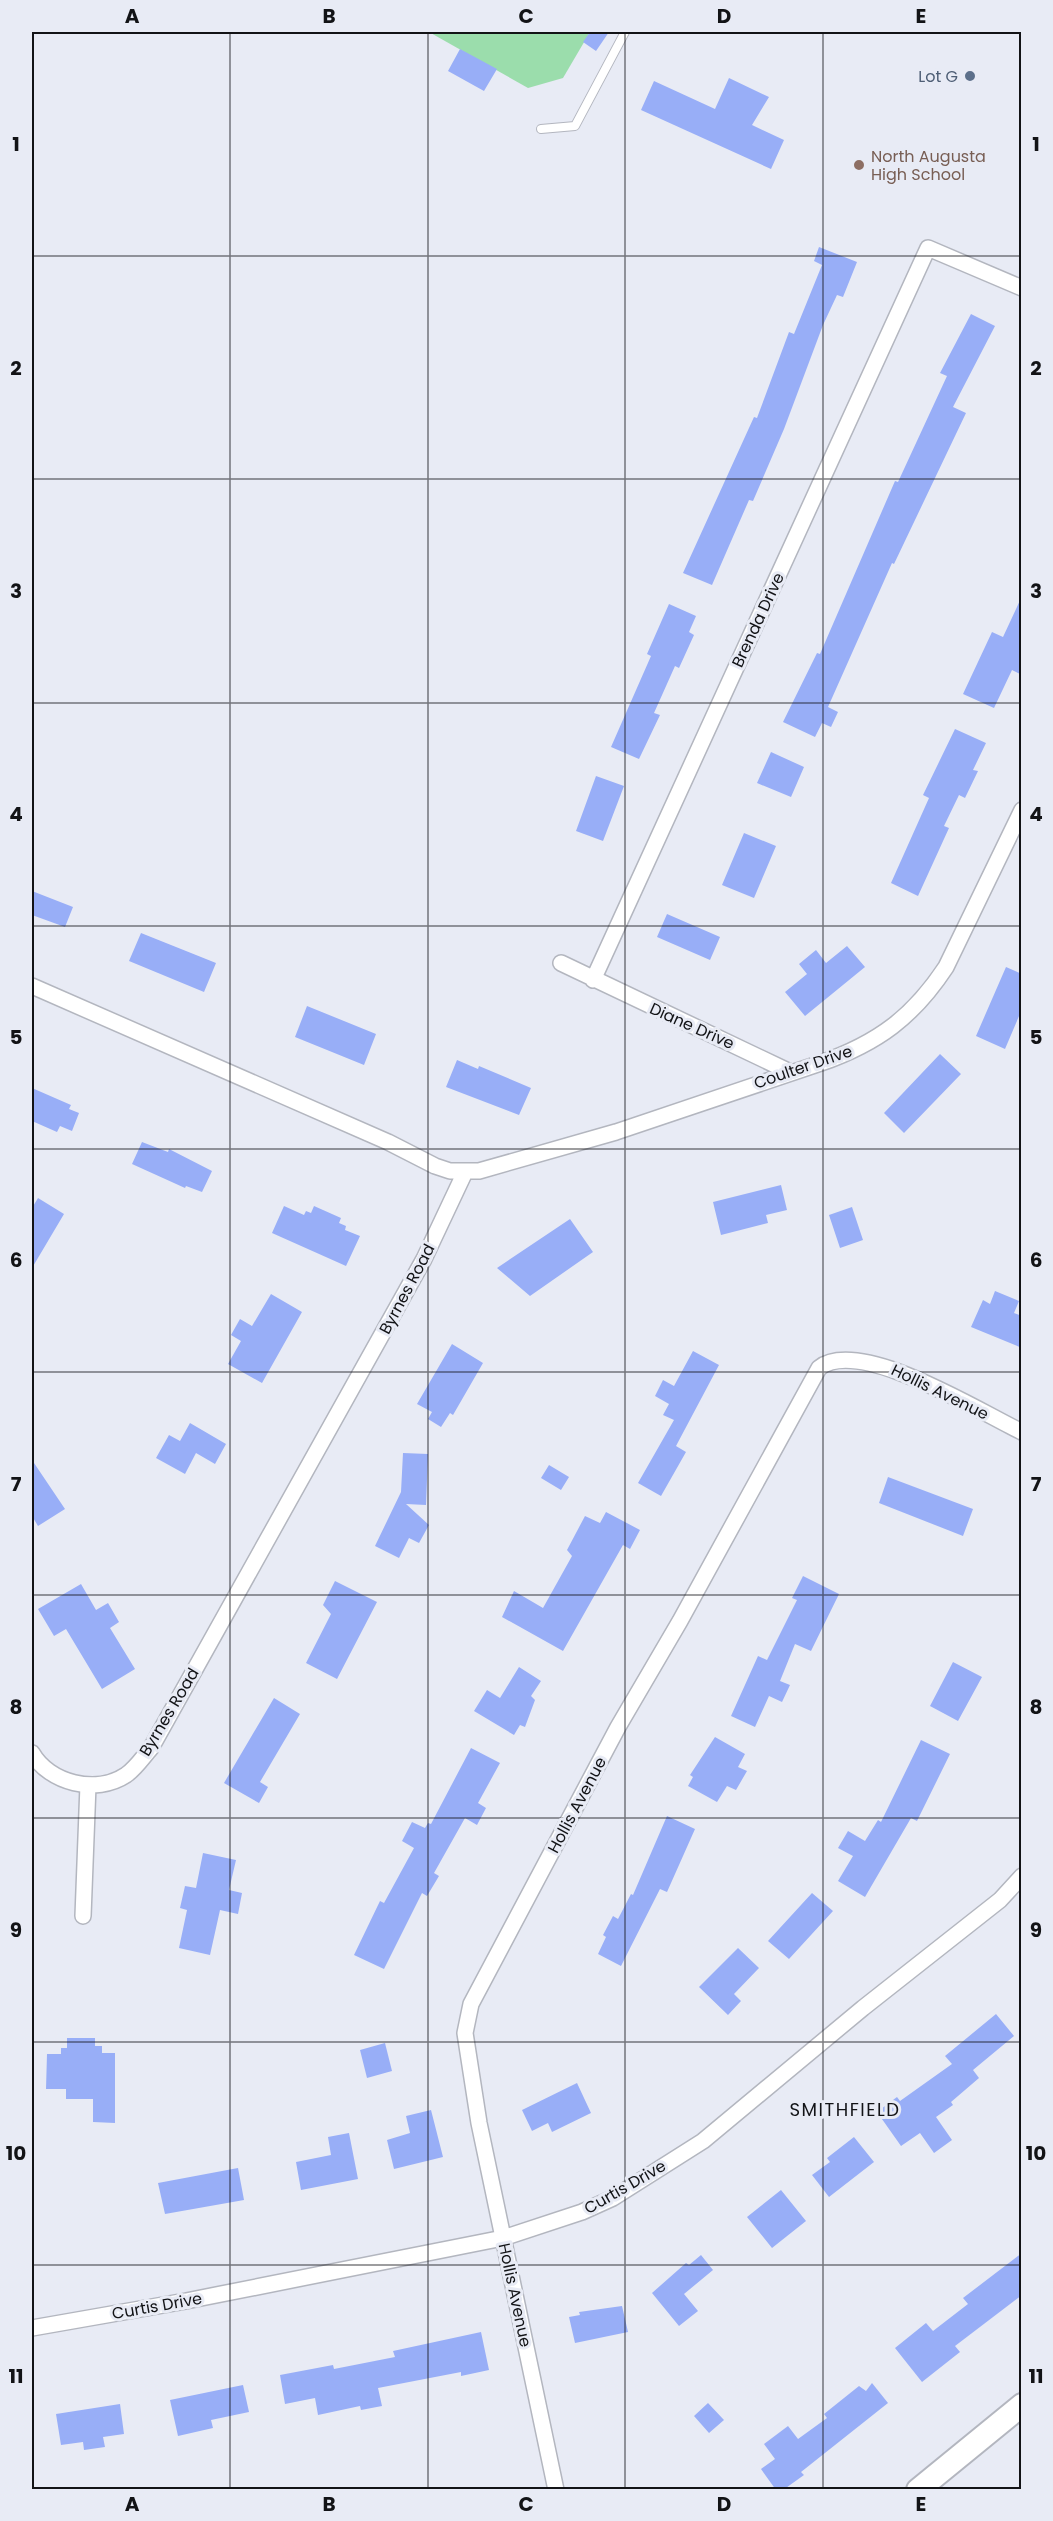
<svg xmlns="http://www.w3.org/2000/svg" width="1053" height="2521" font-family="Poppins,sans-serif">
  <rect width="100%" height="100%" fill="#e8ebf5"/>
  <path fill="#9bddac" d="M429,32h161l-27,46 -35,10z"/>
  <path fill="#98aef7" d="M590,32h19l-13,19 -13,-9z
    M460,49l37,20 -13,22 -36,-20z
    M729,78l40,19 -17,28 32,15 -13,29 -130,-59 13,-29 61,28z
    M819,247l38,15 -14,35 -6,-2 -14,30 -39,104 -31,72 -4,-1 -37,85 -29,-12 71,-156 3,1 32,-86 5,2 28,-69 -8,-4z
    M971,314l24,12 -42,81 13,6 -72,151 -2,-1 -64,144 10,5 -7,15 -9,-4 -7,14 -32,-15 34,-69 3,1 75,-173 3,1 49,-106 -7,-3z
    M1022,596v79l-10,-5 -18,38 -31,-14 29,-62 11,5z
    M669,604l27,12 -7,16 5,3 -15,33 -4,-2 -21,47 6,2 -21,44 -28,-12 40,-91 -4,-2z
    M955,729l31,14 -13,27 5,1 -13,27 -6,-3 -15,31 5,2 -31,68 -27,-13 38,-85 -6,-3z
    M771,752l33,15 -13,30 -34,-14z
    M596,776l28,10 -21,55 -27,-10z
    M744,833l32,13 -22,52 -32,-13z
    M32,891l41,16 -8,20 -33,-12z
    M667,914l53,23 -10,23 -53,-23z
    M141,933l75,30 -12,29 -75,-31z
    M847,946l18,21 -60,49 -20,-24 22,-18 -8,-10 17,-14 10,13z
    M1006,967l16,7v35l-17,40 -29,-13z
    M307,1006l69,28 -12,31 -69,-28z
    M940,1054l21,20 -57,59 -20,-20z
    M457,1060l21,9 1,-3 52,22 -12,27 -73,-28z
    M32,1088l39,17 -2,4 10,4 -7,18 -12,-5 -3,6 -25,-11z
    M142,1142l26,10 1,-3 43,22 -10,21 -16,-6 -1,2 -53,-24z
    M781,1185l6,25 -21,5 2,8 -47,12 -8,-33z
    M38,1198l26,16 -32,54v-60z
    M284,1206l20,9 2,-4 5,2 3,-7 27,12 -2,5 7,3 -1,4 15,6 -14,30 -74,-33z
    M852,1207l11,33 -23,8 -11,-33z
    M570,1219l23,33 -63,44 -33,-28z
    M995,1291l24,10 -5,12 8,3v32l-51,-21 12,-27 7,4z
    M271,1294l31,18 -40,71 -34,-19 13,-23 -10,-6 9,-16 12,7z
    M452,1344l31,19 -30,52 -3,-2 -9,14 -13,-8 4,-7 -15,-8z
    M693,1351l26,14 -43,81 10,6 -25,44 -23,-13 36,-63 -11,-5 6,-11 -14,-8 8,-16 11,6z
    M190,1423l36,21 -11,20 -19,-11 -11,21 -29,-16 13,-23 11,6z
    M403,1453l25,1 -2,51 -20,-1 23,21 -10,18 -10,-5 -10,20 -24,-12 26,-54z
    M32,1460l33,49 -27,17 -6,-10z
    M549,1465l20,12 -8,13 -20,-12z
    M888,1477l85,32 -10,27 -84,-33z
    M606,1512l34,18 -10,19 -7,-4 -60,106 -61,-34 12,-26 29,17 29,-52 -5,-6 18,-34 15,7z
    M803,1576l36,18 -28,57 -16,-7 -15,37 10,4 -8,17 -13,-6 -14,31 -24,-11 27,-60 9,4 30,-60 -5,-2z
    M335,1581l42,21 -40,77 -31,-16 25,-49 -8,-9z
    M81,1584l15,26 12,-7 11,19 -9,6 25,41 -33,20 -36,-60 -12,7 -16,-27z
    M953,1662l29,15 -24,44 -28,-15z
    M519,1667l22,14 -10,15 4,4 -10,27 -5,-2 -6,10 -40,-24 13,-21 13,8z
    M274,1698l26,16 -40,68 8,5 -9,16 -35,-20z
    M715,1737l30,17 -7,13 9,4 -11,19 -9,-4 -10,16 -29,-16 5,-9 -3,-2z
    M921,1740l29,14 -33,67 -6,-3 -46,79 -27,-16 15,-25 -15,-8 10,-17 17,10 13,-21 3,2z
    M471,1748l29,15 -22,40 8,5 -9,17 -12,-7 -31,55 5,3 -12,20 -5,-3 -38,76 -30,-14 26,-54 4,2 30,-55 -12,-7 10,-19 13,6 3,-5 3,1z
    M667,1816l28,13 -28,63 -7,-3 -39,77 -23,-12 8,-17 -3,-2 10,-19 5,3 13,-25 2,1z
    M203,1853l33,7 -7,30 13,3 -4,21 -18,-4 -10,45 -31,-7 8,-38 -7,-2 5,-22 11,2z
    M812,1893l21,18 -44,48 -21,-18z
    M738,1948l21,20 -25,26 7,7 -13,14 -29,-28z
    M996,2014l18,22 -41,34 6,8 -28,24 2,3 -17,12 16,23 -18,13 -14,-20 -19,13 -24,-34 20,-15 3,4 52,-37 -7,-8z
    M67,2038h28v8h7v7h13v70l-22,-1v-23h-27v-10h-20l1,-35h14v-6h6z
    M385,2043l7,28 -25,7 -7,-28z
    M577,2083l14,30 -39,19 -4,-9 -16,8 -10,-21z
    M431,2110l12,47 -49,12 -7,-29 23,-7 -4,-17z
    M349,2133l9,46 -57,11 -5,-28 35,-7 -3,-18z
    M854,2137l20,25 -45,35 -17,-22 18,-13 -3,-4z
    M238,2168l6,32 -79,14 -7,-31z
    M781,2190l25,31 -34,27 -25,-31z
    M1022,2253v42l-67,51 5,6 -38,30 -27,-34 31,-25 7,8 35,-27 -5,-6z
    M701,2255l12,15 -29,24 14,17 -19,15 -27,-33 34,-30 3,2z
    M622,2306l6,26 -53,11 -6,-26 11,-2 -1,-3z
    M481,2332l8,38 -28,6v-4l-83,16 4,18 -21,4 -1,-4 -42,9 -3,-17 -30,6 -5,-29 53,-10 1,4 61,-12 -2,-6z
    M872,2383l16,20 -87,69 3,3 -21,15h-7l-15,-21 14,-10 -11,-15 24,-18 10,13 29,-21 -3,-4 35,-28 7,5z
    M243,2385l6,27 -38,8 2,8 -35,8 -8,-36z
    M708,2403l16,17 -15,13 -15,-17z
    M120,2404l4,30 -21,3 2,10 -21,3 -1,-8 -22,3 -5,-31z"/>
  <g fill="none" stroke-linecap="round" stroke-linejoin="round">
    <g stroke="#b3b6bf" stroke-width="10">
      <path id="lane" d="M541,129l34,-3 50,-94"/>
    </g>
    <g stroke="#b3b6bf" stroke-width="18">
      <path id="street" d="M561,963l229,109
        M593,980l335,-732 94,40
        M32,986l356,156 47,24 15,5h29l137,-39 205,-69c57,-20 92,-46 125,-96l76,-157
        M32,1753c17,30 64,42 94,22 10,-7 17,-18 25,-27l273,-489 41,-87
        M83,1916l5,-131
        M32,2328l154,-27 317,-63 79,-26 31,-14 90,-57 160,-133 137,-108 22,-24
        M556,2490l-77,-367 -14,-90 6,-29 147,-277 62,-106 139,-253c40,-32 161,44 203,64"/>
    </g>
    <g stroke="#b3b6bf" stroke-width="26">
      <path id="secondary" d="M918,2490l104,-85"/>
    </g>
    <use href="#lane" stroke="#fff" stroke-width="8"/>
    <use href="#street" stroke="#fff" stroke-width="15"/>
    <use href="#secondary" stroke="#fff" stroke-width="22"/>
  </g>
  <path fill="none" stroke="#121316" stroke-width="1.5" stroke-opacity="0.55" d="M230,32v2458M428,32v2458M625,32v2458M823,32v2458M32,256h990M32,479h990M32,703h990M32,926h990M32,1149h990M32,1372h990M32,1595h990M32,1818h990M32,2042h990M32,2265h990"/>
  <circle fill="#5c6f8a" stroke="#e8ebf5" stroke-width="2" cx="970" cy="76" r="6"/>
  <circle fill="#8d6e63" stroke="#e8ebf5" stroke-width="2" cx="859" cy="165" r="6"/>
  <g text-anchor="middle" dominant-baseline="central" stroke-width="6" stroke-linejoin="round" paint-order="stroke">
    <g font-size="16" fill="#4e5e75" stroke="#e8ebf5" text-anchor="end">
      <text x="958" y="76">Lot G</text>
    </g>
    <g font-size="16" fill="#785e54" stroke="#e8ebf5" text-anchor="start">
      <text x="871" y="156">North Augusta<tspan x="871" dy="18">High School</tspan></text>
    </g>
    <g font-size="16" fill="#121316" stroke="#e8ebf5">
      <text transform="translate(758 620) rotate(-65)">Brenda Drive</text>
      <text transform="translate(692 1026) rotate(24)">Diane Drive</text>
      <text transform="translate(803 1067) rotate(-19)">Coulter Drive</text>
      <text transform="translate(407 1289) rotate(-62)">Byrnes Road</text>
      <text transform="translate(940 1392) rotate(26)">Hollis Avenue</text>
      <text transform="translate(169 1712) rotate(-59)">Byrnes Road</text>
      <text transform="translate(577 1805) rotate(-62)">Hollis Avenue</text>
      <text transform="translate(625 2187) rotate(-30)">Curtis Drive</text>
      <text transform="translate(515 2295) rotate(78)">Hollis Avenue</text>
      <text transform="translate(157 2306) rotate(-10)">Curtis Drive</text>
    </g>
    <g font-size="18" letter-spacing="1.5" fill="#121316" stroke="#e8ebf5">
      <text x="845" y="2109">SMITHFIELD</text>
    </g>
  </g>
  <rect width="1053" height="2521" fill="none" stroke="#e8ebf5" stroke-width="66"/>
  <rect x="33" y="33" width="987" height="2455" fill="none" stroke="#121316" stroke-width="2"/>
  <g font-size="20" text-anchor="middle" font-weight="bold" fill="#121316">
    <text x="132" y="23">A</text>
    <text x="329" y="23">B</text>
    <text x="526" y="23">C</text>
    <text x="724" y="23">D</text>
    <text x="921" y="23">E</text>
    <text x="16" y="151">1</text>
    <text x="1036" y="151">1</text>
    <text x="16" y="375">2</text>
    <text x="1036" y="375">2</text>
    <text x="16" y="598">3</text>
    <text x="1036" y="598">3</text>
    <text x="16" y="821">4</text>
    <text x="1036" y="821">4</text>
    <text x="16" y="1044">5</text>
    <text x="1036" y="1044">5</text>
    <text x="16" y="1267">6</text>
    <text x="1036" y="1267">6</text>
    <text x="16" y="1491">7</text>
    <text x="1036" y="1491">7</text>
    <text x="16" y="1714">8</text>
    <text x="1036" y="1714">8</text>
    <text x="16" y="1937">9</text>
    <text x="1036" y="1937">9</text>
    <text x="16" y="2160">10</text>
    <text x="1036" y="2160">10</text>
    <text x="16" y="2383">11</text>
    <text x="1036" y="2383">11</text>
    <text x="132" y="2511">A</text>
    <text x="329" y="2511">B</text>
    <text x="526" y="2511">C</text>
    <text x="724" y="2511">D</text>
    <text x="921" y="2511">E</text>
  </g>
</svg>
